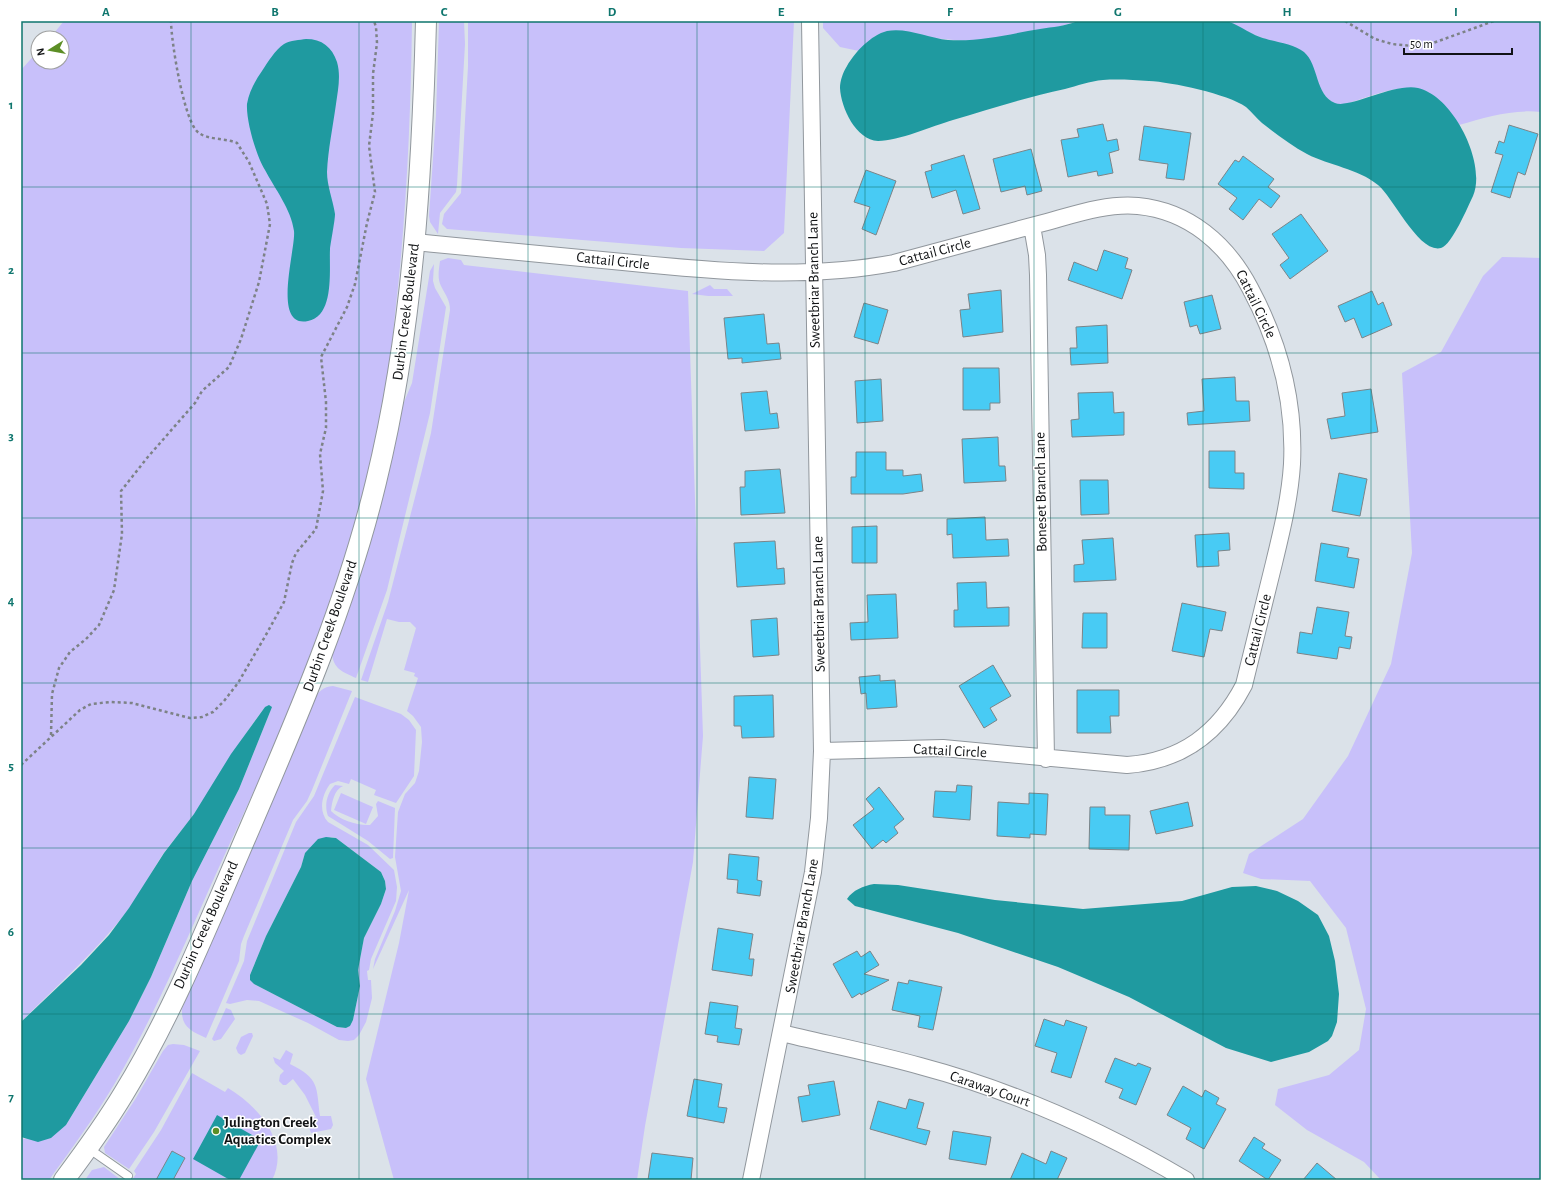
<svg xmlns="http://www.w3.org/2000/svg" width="1562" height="1201" font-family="'Alegreya Sans',sans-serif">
  <rect width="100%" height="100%" fill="#dbe2e9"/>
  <path fill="#c8c0fa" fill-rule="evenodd" d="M64,21h348c-1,89 -5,178 -14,266 -4,33 -6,66 -12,99 -9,55 -22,109 -38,163 -31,110 -81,213 -128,316 -33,73 -64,148 -105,218 -20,34 -43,65 -66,97h-28v-43l3,2 42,-14 63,-104 22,-44 41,-96 47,-92 31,-77 -5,-5c-26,34 -47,71 -70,106 -10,14 -22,27 -32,41 -12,18 -22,39 -35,56 -33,43 -70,74 -107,112v-952l17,-19v11h24v-24h-12z
    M439,21h25l1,23 -8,141 -1,7 -16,21 -2,21 -8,-12 -1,-6 7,-101z
    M468,21h326l-10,212 -20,18 -83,-3 -234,-19 -5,-5 2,-10 17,-21 7,-127z
    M823,21h255l-27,8 -54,9 -32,3 -33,-3 -37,-7 -20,5 -16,15 -19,-4 -17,-19z
    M1228,21h313v91c-28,-3 -55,5 -82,13 -30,-48 -54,-41 -101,-25 -10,3 -17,7 -26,2 -9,-5 -16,-22 -19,-31 -1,-4 -1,-8 -4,-11 -13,-15 -31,-16 -49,-23 -11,-4 -22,-10 -32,-16z
    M1502,257l39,1v922h-160l-17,-18 -57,-32 -32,-25 3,-16 51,-14 30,-25 7,-41 -20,-81 -36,-47 -49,-2 -18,-6 6,-19 54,-35 45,-63 43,-92 21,-111 -10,-180 39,-21 42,-76z
    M448,258l13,2 3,5 224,26 15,445 -10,126 -48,264 -8,54h-243l-28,-101 33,-136 10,-53 -36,79 2,-10 20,-48 6,-20 -6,-34 3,-45 7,-18 10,-11 4,-12 3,-29 -1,-15 -8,-11 -6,-5 11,-33 -4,-2 1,-3 -11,-3 12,-42 -6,-6h-11l-12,-3 -19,63 -7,-2 27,-78 33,-128 10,-41 19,-123c0,-10 -4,-14 -9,-24 -4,-8 -2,-17 -1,-25z
    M434,264l-1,17 2,7 11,19 -16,106 -43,177 -31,88c-13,-6 -23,-9 -24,-25l67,-239 13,-31 18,-112z
    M710,285l4,4h13l6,7h-25l-16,-2z
    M333,686l19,5 -40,99 -5,11 -14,19 -49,116 -3,8 -2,17 -33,77c-15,-7 -25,-11 -24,-29l131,-309c6,-9 10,-13 20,-14z
    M355,697l46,17 8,6 7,10 -2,46 -18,27 -22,-8 2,-5 -25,-11 -2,5 -11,-3 -8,3c-8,11 -12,27 -2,38l40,23 26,25 3,17 -1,14 -25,58 -2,11 -2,1 1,9h3l1,18 -6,24 -7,13 -5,5 -6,1 -9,-1 -31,-17 -49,-22 -12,-1 -17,4 -4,-1 18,-42 3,-20 49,-119 18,-26zM331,837l5,1 45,34 4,9 1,8 -5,15 -17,34 -6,32 2,16 -7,34 -3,6 -4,2 -9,-1 -83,-43 -4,-9 16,-39 35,-69 4,-14z
    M335,785l8,1c-9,4 -11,16 -12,25 9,9 27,15 39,14l8,-9 -2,-12 2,-3 17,7 -2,50 -3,1 -22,-18 -40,-25c-4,-11 -1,-23 7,-31z
    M341,793l32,14 -7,17 -32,-14z
    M226,1008l5,2 4,9 -14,20 -7,2 -2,-2z
    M249,1033h3l1,3 -8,17 -4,2 -3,-2 -2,-5 5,-11z
    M173,1044l11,1 16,6 -46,81 -25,37 -24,-16 -1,-6 32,-49 27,-47 5,-6z
    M286,1050l7,4 -3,10c30,15 26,22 30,52h11l2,9 -2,4 -20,4 -4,-11 1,-3 8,-2 -11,-22 -12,-16 -7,6h-3l-4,-4 1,-6 4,-4 -9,-8 -2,-6 7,3z
    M192,1073l33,19 3,-4c30,18 63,55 44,92h-140l4,-6 -2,-3 27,-41z
    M104,1167l17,13h-36l7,-10z"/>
  <path fill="#1f9aa0" d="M1078,21c33,0 67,0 101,0 14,0 32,-2 46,0 12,2 23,12 35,16 13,5 33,6 44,15 15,13 11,43 31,51 15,6 58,-20 83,-15 35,8 69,75 55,108 -5,10 -21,49 -32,52 -22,6 -48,-51 -63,-63 -21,-17 -48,-19 -71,-31 -15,-8 -31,-20 -45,-31 -6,-5 -10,-11 -16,-16 -18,-13 -75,-25 -97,-26 -15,-1 -31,-2 -46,-1 -13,1 -26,6 -38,9 -38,8 -75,20 -112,31 -21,6 -54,21 -75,21 -22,-1 -37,-33 -38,-53 0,-7 3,-16 7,-22 8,-14 24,-31 40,-35 19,-4 42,7 61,9 32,2 61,-6 92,-11 13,-2 25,-3 38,-8z
    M306,39c16,0 26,8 31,23 4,14 1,28 -1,42 -3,22 -8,46 -9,68 0,14 6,28 8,42 0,6 -4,27 -5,35 -1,20 5,67 -22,72 -37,8 -12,-72 -14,-90 -3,-22 -19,-42 -29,-61 -9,-15 -19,-49 -18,-66 2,-12 8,-23 15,-33 6,-9 13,-21 22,-27 6,-4 16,-4 22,-5z
    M269,705l3,2 -2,5 -31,77 -47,92 -41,96 -22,44 -63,104 -15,13 -13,4 -17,-5v-115l60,-57 28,-30 20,-27 35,-55 30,-39 37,-60 34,-47z
    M326,837l10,1 45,34 4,9 1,8 -5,15 -17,34 -6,32 2,16 -7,34 -3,6 -4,2 -9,-1 -83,-43 -4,-4v-5l16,-39 35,-69 4,-14 13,-14z
    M874,884l24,1 97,15 88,9 99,-8 50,-14 24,-1 21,5 21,10 20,14 11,21 6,25 4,33 -2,28 -5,14 -4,5 -19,11 -38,10 -45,-14 -97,-51 -71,-30 -100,-34 -103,-27 -8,-7c6,-9 16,-13 27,-15z
    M217,1115l44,25 -22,40h-9l-37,-21z"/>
  <path fill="#48cbf4" stroke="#7b8488" d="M1103,124l4,17 10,-2 2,11 -10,3 4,20 -15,3 -1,-5 -29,6 -7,-37 18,-3 -2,-8z
    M1509,125l29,9 -13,41 -7,-3 -8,26 -19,-6 12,-37 -8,-2 4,-12 5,2z
    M1144,126l47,7 -7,47 -18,-2 2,-14 -29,-4z
    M1031,149l11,42 -15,4 -2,-9 -24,6 -8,-33z
    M964,155l16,54 -17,5 -7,-24 -24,8 -7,-26 7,-2 -1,-5z
    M1243,156l31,23 -6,8 12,9 -9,12 -12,-9 -16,21 -14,-11 8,-11 -19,-14 17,-24 4,2z
    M866,170l30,11 -20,54 -14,-6 8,-22 -16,-5z
    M1301,214l27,37 -38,28 -10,-14 9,-7 -17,-24z
    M1104,250l24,8 -3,10 7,2 -10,29 -54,-19 6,-18 23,9z
    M1001,290l2,42 -40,5 -3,-27 10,-1 -2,-15z
    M1372,291l6,14 5,-3 9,23 -30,13 -8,-20 -9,4 -7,-16z
    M1212,295l9,34 -21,5 -3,-9 -7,2 -6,-25z
    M864,303l24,7 -10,34 -24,-7z
    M764,314l3,30 12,-1 2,16 -39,4v-5l-14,1 -4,-41z
    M1107,325l1,38 -37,2 -1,-17h7l-1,-21z
    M963,368h36l1,35h-10v7h-27z
    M1235,377l1,24h13l1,20 -62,4 -1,-12 17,-2 -2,-32z
    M881,379l2,42 -26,2 -2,-42z
    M1371,389l7,43 -47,7 -4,-20 18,-3 -3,-23z
    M767,391l3,23 7,-1 2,15 -34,3 -4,-38z
    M1113,392l1,21 10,-1v23l-52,2 -1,-17 8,-1 -1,-26z
    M998,437l1,29h6l1,15 -42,2 -2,-44z
    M1209,451h26v22h9v16l-35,-1z
    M856,452h30v18h17v6l18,-2 2,17 -20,3h-52v-17h5z
    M780,469l5,44 -44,2 -1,-28h5v-16z
    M1339,473l28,6 -7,37 -28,-5z
    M1080,480h28l1,34 -28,1z
    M985,517l1,23 22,-1 1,17 -56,2 -1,-24 -5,1v-16z
    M877,526v37h-25v-36z
    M1229,533l1,17 -12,1 1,15 -22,1 -2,-32z
    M1113,538l3,42 -42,2v-17l10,-1 -2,-24z
    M775,541l2,28 7,-1 1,16 -48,3 -3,-44z
    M1321,543l28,5 -2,9 12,2 -5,29 -39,-7z
    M986,582l1,26 22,-1v19l-55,1v-17h4l-1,-27z
    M896,594l2,44 -47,2 -1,-17 18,-1 -1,-27z
    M1182,603l44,9 -4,19 -12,-2 -6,28 -32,-6z
    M1317,607l32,5 -4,24 7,1 -2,12 -11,-2 -2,12 -40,-6 3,-21 12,2z
    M1083,613h24v35h-25z
    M777,618l2,37 -26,2 -2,-37z
    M993,665l18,31 -21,12 7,12 -13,8 -25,-42z
    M880,675v6l15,-1 2,27 -30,2 -1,-16 -5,1 -2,-17z
    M1077,690h42v26h-9l1,17h-34z
    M773,695l1,42 -32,1 -1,-12h-7v-30z
    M749,777l27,2 -3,40 -27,-2z
    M957,785l15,1 -2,34 -37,-3 2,-26 21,1z
    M879,787l25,32 -10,8 4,6 -12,10 -3,-3 -11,9 -19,-24 21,-16 -8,-10z
    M1029,793l19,1 -2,41 -16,-1v4l-33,-2 1,-34 31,2z
    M1188,802l5,24 -37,8 -6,-23z
    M1090,807h15v8h25l-1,35 -40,-1z
    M729,854l30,3 -2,23 5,1 -2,15 -23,-3 1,-13 -11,-1z
    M718,928l35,6 -4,25h5l-2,17 -40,-6z
    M857,951l4,6 9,-6 9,14 -15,9 25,6 -28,15 -1,-2 -8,5 -19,-34z
    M909,980l33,7 -9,43 -15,-3 2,-11 -28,-6 6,-28 10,2z
    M710,1002l28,4 -3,22 7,1 -3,16 -22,-3 1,-6 -13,-2z
    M1044,1019l20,7 2,-6 21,7 -16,51 -20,-6 6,-19 -22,-7z
    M1115,1058l21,8 2,-3 13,5 -15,37 -17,-7 4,-9 -18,-7z
    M694,1079l28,5 -4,23 9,1 -3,15 -37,-7z
    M834,1081l6,34 -38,7 -4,-25 12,-2 -2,-10z
    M1183,1086l19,11 3,-7 14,8 -3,6 10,5 -22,40 -18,-10 5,-11 -24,-13z
    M909,1099l15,4 -7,25 13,3 -4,14 -56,-16 8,-28 28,8z
    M953,1131l38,6 -5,28 -37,-6z
    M1254,1137l11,7 -3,4 19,12 -13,20 -29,-19z
    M172,1151l13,7 -12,22h-17z
    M1051,1151l16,7 -10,22h-47l12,-27 24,11z
    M652,1153l41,5 -2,22h-43z
    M1317,1163l20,17h-34z"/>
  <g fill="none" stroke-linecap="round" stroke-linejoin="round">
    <g stroke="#91979d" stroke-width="10">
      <path id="service" d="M88,1148l40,28"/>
    </g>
    <g stroke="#91979d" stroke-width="18">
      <path id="minor" d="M1032,226l5,29 1,20 8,484
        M415,242c69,7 138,13 208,20 89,9 181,18 271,1 49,-13 99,-27 149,-40 30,-8 63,-20 95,-17 51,5 89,38 112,82 29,54 45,114 42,176 -2,33 -10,66 -18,99 -10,41 -20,82 -30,122 -25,48 -62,76 -117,80l-184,-17 -121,3
        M781,1033c46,11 93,20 139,33 94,25 183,65 266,114
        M751,1180l62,-308 6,-54 3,-67 -12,-730"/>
    </g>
    <g stroke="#91979d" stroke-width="22">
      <path id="tertiary" d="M64,1180c21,-28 42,-57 60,-87 46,-75 80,-159 115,-240 52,-121 106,-242 137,-371 37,-151 46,-306 50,-461"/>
    </g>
    <path stroke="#7d8286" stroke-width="2.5" stroke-dasharray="3 3" stroke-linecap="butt" d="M1345,21l30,18 17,5 30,3 72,-26
      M51,735l1,-41 7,-26 11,-16 16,-13 13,-14 15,-35 8,-56 -1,-43 26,-33 48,-55 7,-12 27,-24 12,-28 18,-57 11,-58 -3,-20 -18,-42 -12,-19c-12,-5 -28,-3 -38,-10 -15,-9 -28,-93 -28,-112
      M21,765l59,-55 11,-6 20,-2 21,1 58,15 12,-1 11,-5 11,-11 14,-18 29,-50 17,-31 8,-39 4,-10 20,-24 7,-38 -3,-37 6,-26v-26l-5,-45 26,-50 8,-23 12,-61 8,-31 -6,-46 4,-33v-39l4,-31 -1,-16 -2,-6"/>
    <use href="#service" stroke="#fff" stroke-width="8"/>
    <use href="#minor" stroke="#fff" stroke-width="16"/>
    <use href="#tertiary" stroke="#fff" stroke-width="20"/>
  </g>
  <path fill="none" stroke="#0f766e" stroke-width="1" stroke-opacity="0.55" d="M191,21v1159M359,21v1159M528,21v1159M697,21v1159M865,21v1159M1034,21v1159M1203,21v1159M1371,21v1159M21,187h1520M21,353h1520M21,518h1520M21,683h1520M21,848h1520M21,1014h1520"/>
  <circle fill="#5c8e25" stroke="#fff" stroke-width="1.5" cx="216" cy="1131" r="4"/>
  <g text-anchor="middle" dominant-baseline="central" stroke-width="3" stroke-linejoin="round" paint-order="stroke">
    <g font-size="15" fill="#111315" stroke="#fff">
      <text transform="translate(935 252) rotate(-15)">Cattail Circle</text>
      <text transform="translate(613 261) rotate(6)">Cattail Circle</text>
      <text transform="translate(814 280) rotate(-91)">Sweetbriar Branch Lane</text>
      <text transform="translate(1256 304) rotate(64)">Cattail Circle</text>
      <text transform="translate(406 312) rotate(-83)">Durbin Creek Boulevard</text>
      <text transform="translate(1041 492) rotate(-91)">Boneset Branch Lane</text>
      <text transform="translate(819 604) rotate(-91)">Sweetbriar Branch Lane</text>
      <text transform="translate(330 626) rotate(-71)">Durbin Creek Boulevard</text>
      <text transform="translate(1258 630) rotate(-76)">Cattail Circle</text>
      <text transform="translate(950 751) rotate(3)">Cattail Circle</text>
      <text transform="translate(206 925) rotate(-66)">Durbin Creek Boulevard</text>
      <text transform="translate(802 926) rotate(-80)">Sweetbriar Branch Lane</text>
      <text transform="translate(990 1089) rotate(19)">Caraway Court</text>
    </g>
    <g font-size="15" font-weight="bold" fill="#111315" stroke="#fff" text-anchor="start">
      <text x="224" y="1122">Julington Creek<tspan x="224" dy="17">Aquatics Complex</tspan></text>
    </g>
  </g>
  <rect width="1562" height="1201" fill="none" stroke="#ffffff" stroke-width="44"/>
  <g transform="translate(50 50) rotate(259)"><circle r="19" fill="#ffffff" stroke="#a0a1a1"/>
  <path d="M0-3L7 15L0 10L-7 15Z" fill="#5c8e25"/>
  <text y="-6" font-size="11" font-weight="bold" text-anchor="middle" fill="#111315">N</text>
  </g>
  <path d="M1404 48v6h108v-6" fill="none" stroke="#111315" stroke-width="2"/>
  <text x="1410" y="48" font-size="12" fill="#111315" stroke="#ffffff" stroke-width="3" paint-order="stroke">50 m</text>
  <rect x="22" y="22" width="1518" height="1157" fill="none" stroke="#0f766e" stroke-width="1.5"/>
  <g font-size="13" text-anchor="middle" font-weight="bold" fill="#0f766e">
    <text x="106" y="16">A</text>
    <text x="275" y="16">B</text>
    <text x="444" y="16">C</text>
    <text x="612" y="16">D</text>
    <text x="781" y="16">E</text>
    <text x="950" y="16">F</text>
    <text x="1118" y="16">G</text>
    <text x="1287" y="16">H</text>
    <text x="1456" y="16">I</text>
    <text x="11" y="109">1</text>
    <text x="11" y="274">2</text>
    <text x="11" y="440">3</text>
    <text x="11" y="605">4</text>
    <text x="11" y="770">5</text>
    <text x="11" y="936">6</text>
    <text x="11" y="1101">7</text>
  </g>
</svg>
